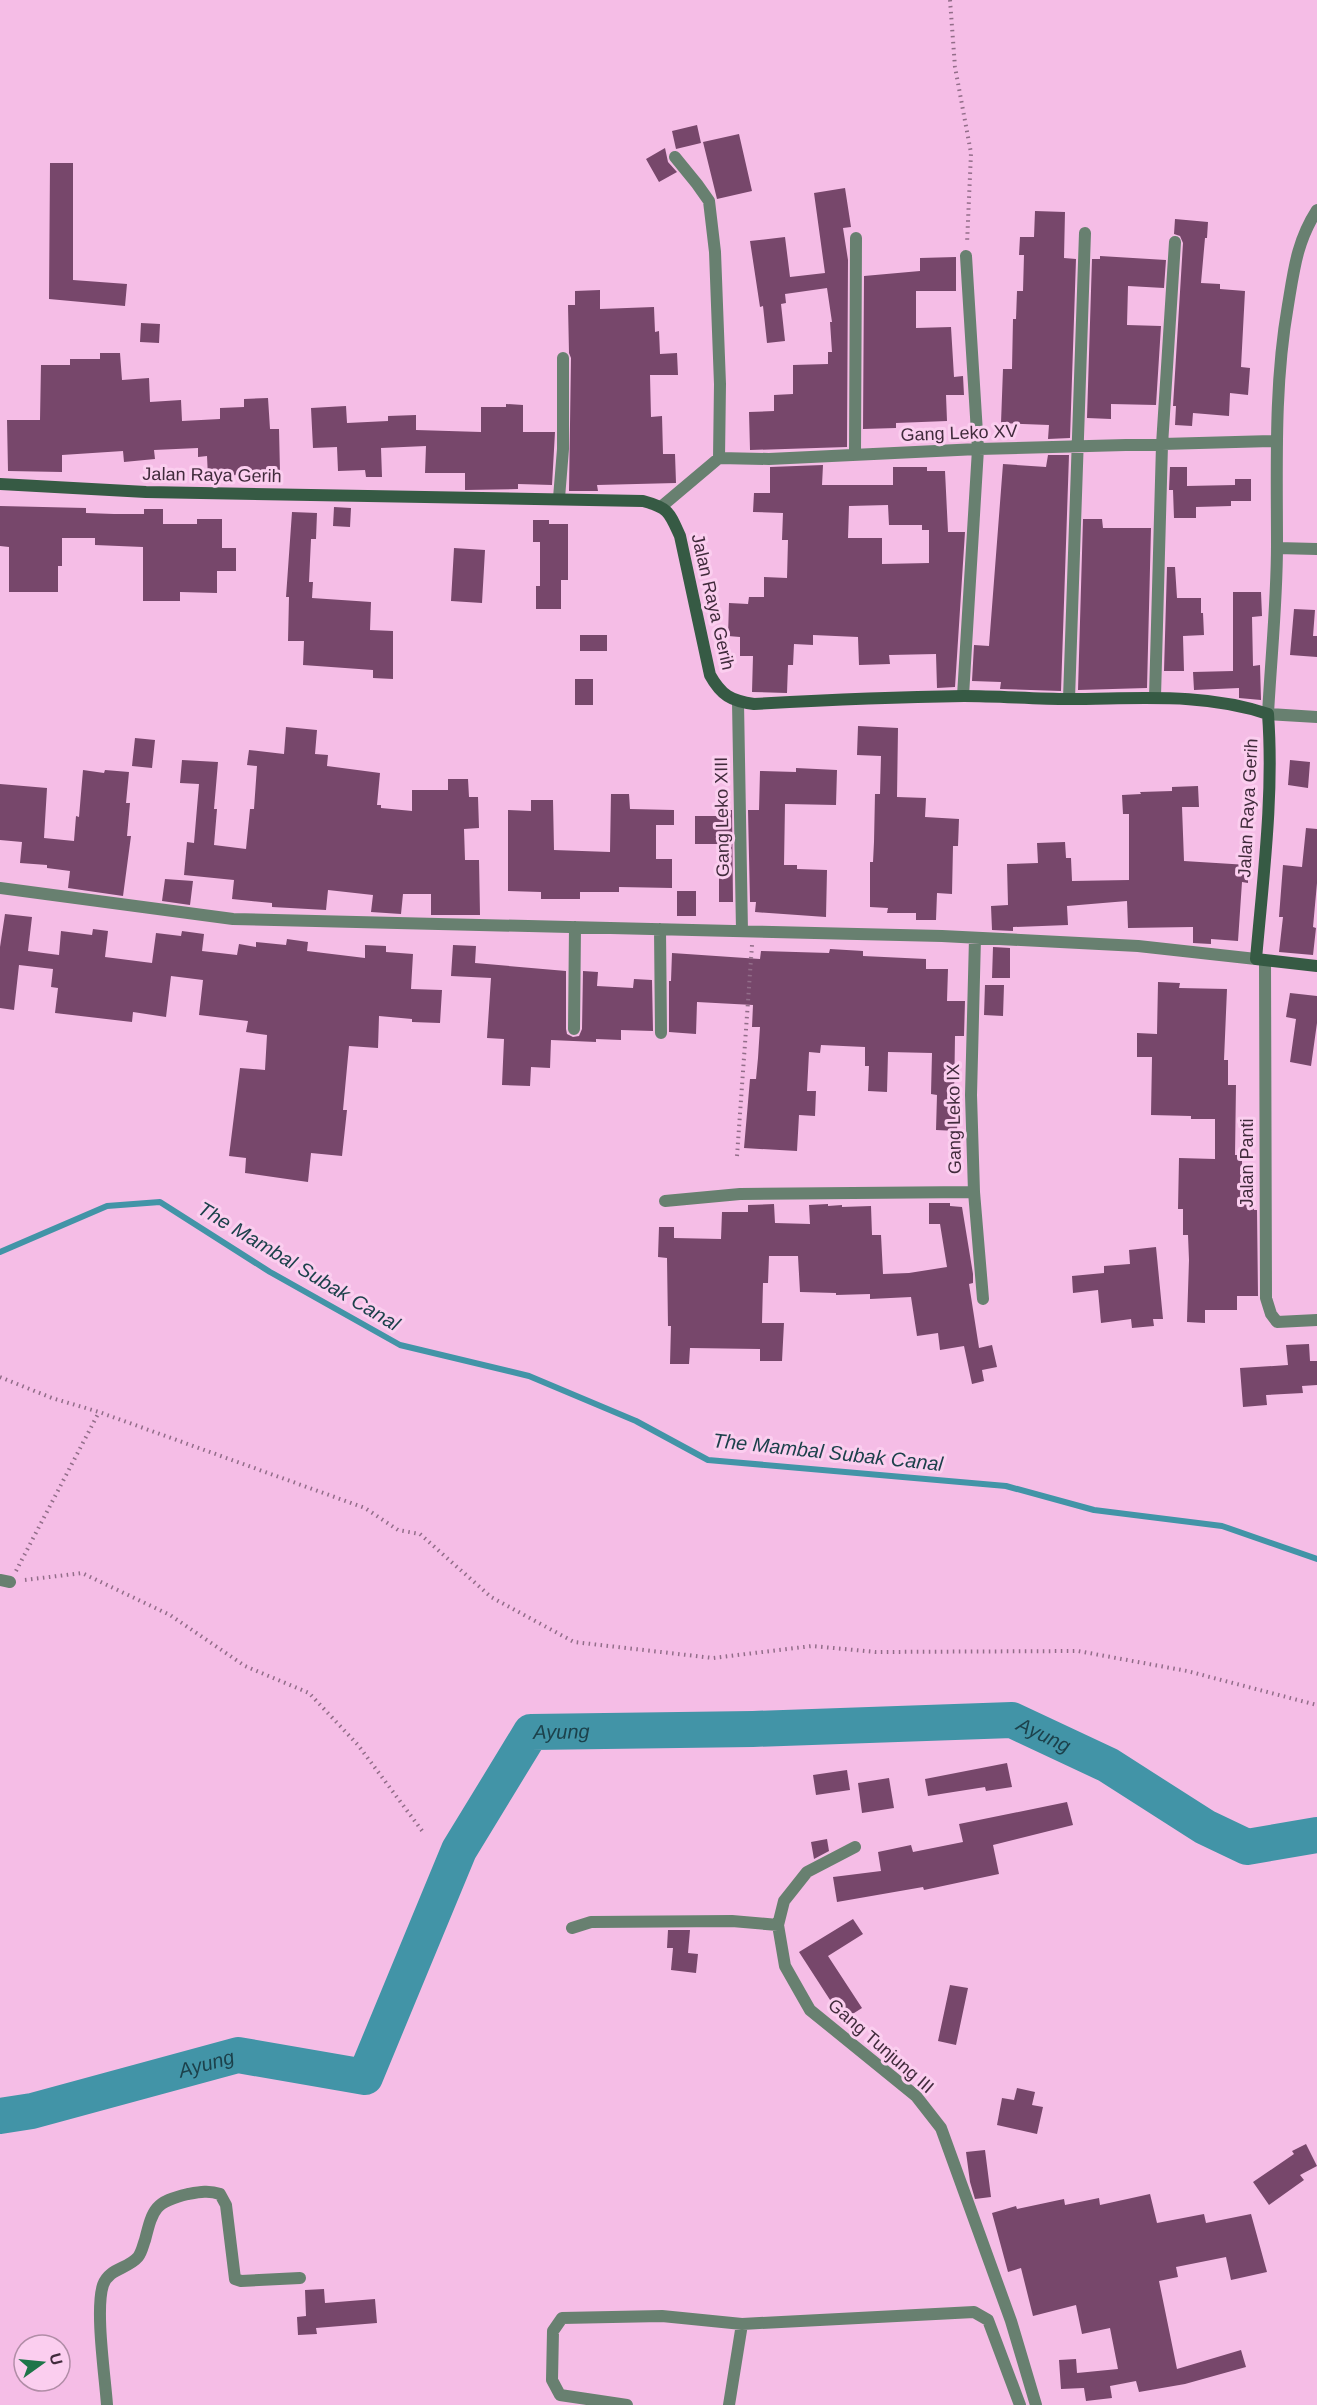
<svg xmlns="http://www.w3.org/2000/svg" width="1317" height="2405" font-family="Helvetica,sans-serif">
  <rect width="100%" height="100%" fill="#f5bde6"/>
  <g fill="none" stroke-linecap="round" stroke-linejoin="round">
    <path stroke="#4294a7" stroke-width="6" d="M0,1252l107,-46 53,-4 110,70 130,73 129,31 107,45 72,39 298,26 88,24 128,16 95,33"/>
    <path stroke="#4294a7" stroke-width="36" id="s1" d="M0,2116l32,-5 206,-56 127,22 94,-227 72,-118 222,-3 259,-9 96,45 97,62 42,20 70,-12"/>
  </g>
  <path fill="#77476b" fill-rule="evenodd" d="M697,125l4,18 -25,6 -4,-18z
    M739,134l13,57 -35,8 -14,-57z
    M665,148l3,14 9,10 -18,10 -13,-23z
    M50,163h23v117l54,4 -2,22 -76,-7z
    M845,188l6,39 -8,1 5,32 -1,187 -97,3 -1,-38 25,-1v-16l19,-1v-29l35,-1v-12h4l-2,-30h2l-5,-34 -42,6 1,9 -5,1 4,37 -18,2 -4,-37 -3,1 -10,-66 35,-4 5,40 35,-4 -11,-80z
    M1035,211l30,1 -1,46 12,1 -6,179 -22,1 1,-14 -48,-2 2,-54h9l1,-50h3l1,-28h6l1,-36h-5l1,-18h14z
    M1175,219l33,3 -1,16h-2l-4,45 19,1v5l25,2 -4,76 9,1 -2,27 -18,-2 -1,23 -36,-3 -1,13 -17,-1 1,-19h-3l10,-163 -3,-7 -6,-2z
    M1100,256l66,4 -2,28 -36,-2 -1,39 34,1 -5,79 -45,-1v15l-24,-1 5,-159h8z
    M956,257v34h-40v37l35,-1 3,50 9,-1 1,19h-18l1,26 -51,2v5l-33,1 1,-153 56,-5v-13z
    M600,290v19l54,-2 1,25 4,-1 1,23 17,-1 1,22h-28l1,42 11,-1 1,38h12l1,29 -79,2 1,6h-29l2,-133 -2,-5 -1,-48h7v-14z
    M141,323l19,1 -1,19 -19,-1z
    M100,353h20l2,27 27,-2 1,24 31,-2 1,21 38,-2v-11l24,-1v-8l24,-1 2,31h9l1,43 -72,5 -1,-21 -9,1v-9l-44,2 1,9 -31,3 -1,-11 -61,4v17l-54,-1 -1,-51h33l1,-55h29v-6h30z
    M506,404l17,1v27h32l-3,53 -34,-1v5l-53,1v-17h-40l1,-27 -45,2 1,29h-16l-1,-7 -27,1 -1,-24 -24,1 -2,-40 35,-2 1,17 41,-2v-5l28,-1v15l65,2v-25h25z
    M1048,455h21l-8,236 -61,-2 1,-7 -29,-1 2,-36 15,1 14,-182 43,3z
    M823,465l-1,20h71v-18h34v4h18l3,61h17l-10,155 -18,1 -1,-34 -47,1 1,9 -31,1 -1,-28 -45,-2v10l-19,-1 -1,21h-5l-1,28 -35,-1 1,-36h-13v-19l-12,-1 1,-33 19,1 1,-7h15v-20l23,1 1,-38h-6l1,-27 -30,-1 1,-19h16v-26zM888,505l1,20h33v5h7v33l-47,1v-26h-34l1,-32z
    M1170,467h17v19l48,-1v-6h16v22h-20v5l-35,1v11h-22l-1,-28h-4z
    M0,506l86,2v5l28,1h30v-5h19v15h34v-5h25v29h14v23h-19v22l-37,-1v9h-37v-54l-48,-2v-7h-33v28h-4v26h-49v-45l-9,-1z
    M334,507l17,1 -1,19 -17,-1z
    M292,512l25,1 -1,26h-5l-2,43h4l-1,16 59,4 -1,28 23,1v48l-20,-1v-8l-70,-5 1,-24h-16l1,-44h-3z
    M1083,519h19l1,9h48l-4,160 -69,2z
    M533,520h16v4h19v56h-7v29h-25v-23h4v-44h-7z
    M454,548l31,2 -3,53 -31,-2z
    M1167,567h8l2,31h24v15h2l1,22 -21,1 1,35h-20z
    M1233,592h28l1,24 -10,1 1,49 7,-1 1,35 -22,-2v-10l-45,2 -1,-18 40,-1z
    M1294,609l21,1 -2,26h4v21l-27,-2z
    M580,635h27v16h-27z
    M575,679h18v26h-18z
    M858,726l40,2 -1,69 29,1 -1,19 34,2 -1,27h-5l-1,48 -15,-1 -1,27h-20v-7h-29l1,-5 -18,-1v-45h3l1,-20 1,-48h5l1,-38 -24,-1z
    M286,727l31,3 -2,24 13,1 -1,11 53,7 -3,32h4v3l31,3v-21h36v-11h20l1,18h9l1,31 -15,1 1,31h14l1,55h-49v-21h-28l-2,20 -30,-2 2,-17 -45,-5 -2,20 -54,-3v-4l-40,-4 2,-19 -50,-5 3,-33 7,1 5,-59 -19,-1 2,-23 36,2 -4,47h3l-3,36 32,4 4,-40h4l3,-43 -10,-1 2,-15 35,4z
    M135,738l20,2 -3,28 -20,-2z
    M1290,760l20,2 -2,26 -20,-3z
    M796,768l41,2 -1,35 -51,-1 -1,61h13v4l30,1 -1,47 -71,-5 1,-10h-6l-2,-92h11l1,-39 36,1z
    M83,770l21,3 1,-3 24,2 -3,31h4l-3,33h4l-8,60 -55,-8 2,-17 -23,-3v-3l-27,-2 2,-21 -22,-2v-56l47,4 -3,50 30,3 2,-25 3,1z
    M1198,786l1,21h-17l2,54 64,4v18l-6,-1 -4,59 -27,-2v5l-18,-1v-16l-65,1 -1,-27 -60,5 1,19 -55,2v4l-21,-1 -1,-24 17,-1 -1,-41 31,-1 -1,-20 28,-1 1,16h5l1,23 57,-1v-66h-6l-1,-19 19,-1 -1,-2 32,-1v-4z
    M611,794h18l1,15 44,1v15h-18v34h16v29l-53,-1v5h-39v7h-39v-7l-33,-1v-81l23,1v-11h22l1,50 56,2z
    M720,810h12l1,92h-14v-58h-24v-28h25z
    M1306,828l11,1v54l-4,44 3,1 -3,27 -34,-3 4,-35h-4l4,-52 19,2z
    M165,879l28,2 -3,24 -28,-4z
    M677,891h19v25h-19z
    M5,914l27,3 -4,34 31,4 2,-24 31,4 1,-6 15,2 -3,26 47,6 4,-30 25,3 1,-5 22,3 -2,17 35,4 2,-11 17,3v-5l30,3 1,-6 21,3 -1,9 58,7v-13l21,1v6l27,2 -2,35 31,1 -2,33 -28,-1v-3l-33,-3 -1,32 -29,-2 -6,64h4l-5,46 -31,-3 -3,29 -63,-9 1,-15 -17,-2 11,-88 25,2 2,-35 -21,-3 2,-11 -49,-6 4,-35 -32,-4 -5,41 -33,-5 -1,10 -77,-9 3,-25 -7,-1 2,-18 -34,-4 -5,45 -14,-2v-61z
    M453,945l23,1 -1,17 91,8v58l1,5 6,3 6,-1 3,-7 1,-58 15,1 -1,14 36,2 1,-9 18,1 1,51 -32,-1v10l-25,-1v3l-45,-2 -1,28 -19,-1 -1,19 -28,-1 2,-46 -17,-1 4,-60 -40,-2z
    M993,947l17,1v30h-18z
    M830,949l33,2v5l63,3v10h22l-1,32h18l-1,35h-9l-1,66h4l-1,29 -21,-1 1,-35 -6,-1 1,-41 -44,-1 -1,40 -19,-1 1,-25h-4v-19l-44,-2 -1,8 -11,-1 -2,39h9l-1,25 -16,-1 -2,36 -53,-3 6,-69h6l2,-21 2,-31h-8l1,-22 -56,-3 -1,32 -27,-2v-51h2l1,-28 88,6 1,-8 68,2z
    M1158,982l22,1 -1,5 48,1 -3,71h4v25h8l-1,70h7v28h12v27h3l1,86h-21v14h-32v13l-18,-1 2,-62 -1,-25h-5v-26h-5l1,-51 36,1v-40h-24v-3l-40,-1 1,-58h-15v-24l20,1z
    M985,985h19l-1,31 -19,-1z
    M1290,993l27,3v27l-6,43 -21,-4 6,-43 -10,-2z
    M929,1203h21v3l12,1 11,67v9l-4,1 10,64 13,-3 5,22 -15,3 2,11 -12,3 -8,-38 -24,4 -2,-17 -21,3 -6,-39 -41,2v-5l-34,1v-2l-36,-1 -2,-36h-29l-1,27h-5l-1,40h22l-2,38h-22v-12l-70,-1 -1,16h-19l1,-38h-3l-1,-68 -9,-1 1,-30h15v11l47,1 1,-27h26v-7l26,-1 1,19 35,1 -1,-19 19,-1v2l14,-1v2l29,-1 1,29h9l2,39 26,-1 38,-6 -7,-43h-11z
    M1156,1247l7,72h-10l1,7 -22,2 -1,-9 -30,4 -3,-33 -25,3 -1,-17 32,-3v-7l26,-2 -1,-14z
    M1309,1344l1,17h7v24l-15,1 1,7 -37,2 1,10 -24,2 -3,-39 48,-3 -2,-20z
    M1007,1763l5,24 -26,4 -1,-4 -57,9 -3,-17z
    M847,1770l3,20 -34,5 -3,-20z
    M889,1778l5,30 -32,5 -4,-30z
    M1067,1802l6,23 -80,20 6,29 -75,16 -1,-3 -86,15 -4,-25 48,-6 -3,-19 33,-7 2,7 50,-10 -4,-18z
    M827,1839l2,12 -15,8 -3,-17z
    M853,1919l10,15 -35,22 34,52 -19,12 -44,-68z
    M668,1930h22l-2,23 10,1 -2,19 -25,-3 2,-22h-6z
    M950,1985l18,3 -12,57 -18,-4z
    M1017,2088l18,4 -3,13 11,2 -6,27 -40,-9 5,-27 12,2z
    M1306,2144l11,22 -17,9 4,5 -35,25 -16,-23 41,-28 -2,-3z
    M985,2150l6,47 -16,2 -5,-17 -4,-30z
    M1150,2194l7,29 47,-9 2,9 45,-9 16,58 -36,8 -5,-23 -50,10 2,10 -19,4 18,88 64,-19 5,17 -61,17 -46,8 -3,-11 -26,5 2,12 -26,3 -2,-13 -23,1 -2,-29 17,-1 1,14 41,-4 -8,-41 -28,6 -6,-29 -43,11 -12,-48 -13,4 -16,-59 24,-7 1,3 47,-10 1,6 34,-7 1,7z
    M324,2289l1,14 50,-4 2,24 -61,5 1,6 -19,1 -1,-18 9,-1 -1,-26z"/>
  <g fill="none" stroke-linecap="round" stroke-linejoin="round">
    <path stroke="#926d89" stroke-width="4" stroke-dasharray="1.5 4.5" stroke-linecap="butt" d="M950,0l5,67 16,86 -4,91
      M737,1156l15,-211
      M0,1377l52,21 47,14 266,96 33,22 22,4 71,63 83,45 139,16 99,-12 64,6 202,-1 109,20 130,34
      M16,1571l83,-159
      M25,1580l57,-7 88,42 75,51 64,27 49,52 65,87"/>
    <path stroke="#688070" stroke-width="12" d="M675,157l22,27 12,17 6,51 5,132 -1,74
      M1317,210c-20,31 -23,59 -29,95 -14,80 -11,159 -11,240 0,56 -6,113 -9,169l49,3
      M855,455l1,-217
      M559,498l4,-49v-91
      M662,506l57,-48 50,1 209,-10 297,-8
      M1277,548l40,1
      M963,696l15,-247 -12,-193
      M1155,697l7,-252 13,-203
      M1069,699l16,-466
      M738,702l4,229
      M0,888l233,31 709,17 196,10 118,13
      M660,929l1,104
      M975,938l-4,157 3,97 9,107
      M1265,961l1,337 5,16 6,8 40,-2
      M574,1029l1,-102
      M665,1201l75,-7 234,-2
      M0,1580l10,2
      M855,1847l-48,25 -23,29 -6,24 7,41 25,44 106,86 25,32 70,193 25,84
      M572,1928l19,-6 141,-1 46,4
      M107,2405c-2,-29 -12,-95 -4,-120 6,-17 25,-16 35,-28 4,-5 5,-12 7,-17 8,-32 10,-38 43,-46 11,-2 21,-4 32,0l6,11 9,74 6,2 59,-3
      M627,2405l-67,-10 -8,-15 1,-49 9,-13 100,-2 80,8 232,-12 14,8 32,85
      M729,2405l13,-81"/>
    <path stroke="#365a44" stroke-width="12" d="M0,484l146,8 497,9c26,7 26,11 37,35l30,139c11,20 21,26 44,29 70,-4 140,-7 210,-8 35,0 70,3 105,3 67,0 135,-7 199,15 6,81 -5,164 -12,245l61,7"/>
  </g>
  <g text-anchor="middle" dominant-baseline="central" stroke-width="6" stroke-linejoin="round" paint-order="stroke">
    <g font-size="18" fill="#412b3c" stroke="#fbceef">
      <text transform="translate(959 433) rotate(-2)">Gang Leko XV</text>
      <text transform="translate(212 475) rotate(1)">Jalan Raya Gerih</text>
      <text transform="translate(713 602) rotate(77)">Jalan Raya Gerih</text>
      <text transform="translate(1248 808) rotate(-87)">Jalan Raya Gerih</text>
      <text transform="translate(722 817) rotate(-91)">Gang Leko XIII</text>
      <text transform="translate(954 1119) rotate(-91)">Gang Leko IX</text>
      <text transform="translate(1247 1163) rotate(-90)">Jalan Panti</text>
      <text transform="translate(881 2046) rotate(41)">Gang Tunjung III</text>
    </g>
    <g font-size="20" font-style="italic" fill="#1c414b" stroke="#fbceef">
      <text transform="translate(299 1266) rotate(31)">The Mambal Subak Canal</text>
      <text transform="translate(828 1452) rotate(6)">The Mambal Subak Canal</text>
      <text stroke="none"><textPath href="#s1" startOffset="789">Ayung</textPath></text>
      <text stroke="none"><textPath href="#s1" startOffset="1275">Ayung</textPath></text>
      <text stroke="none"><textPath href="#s1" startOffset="213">Ayung</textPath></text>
    </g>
  </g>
  <g transform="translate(42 2363) rotate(75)"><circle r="28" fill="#fbceef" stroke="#b18da7" stroke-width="1.5"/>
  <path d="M0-4.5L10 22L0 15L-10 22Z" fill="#1e7549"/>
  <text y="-9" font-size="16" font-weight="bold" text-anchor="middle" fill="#412b3c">U</text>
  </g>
</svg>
